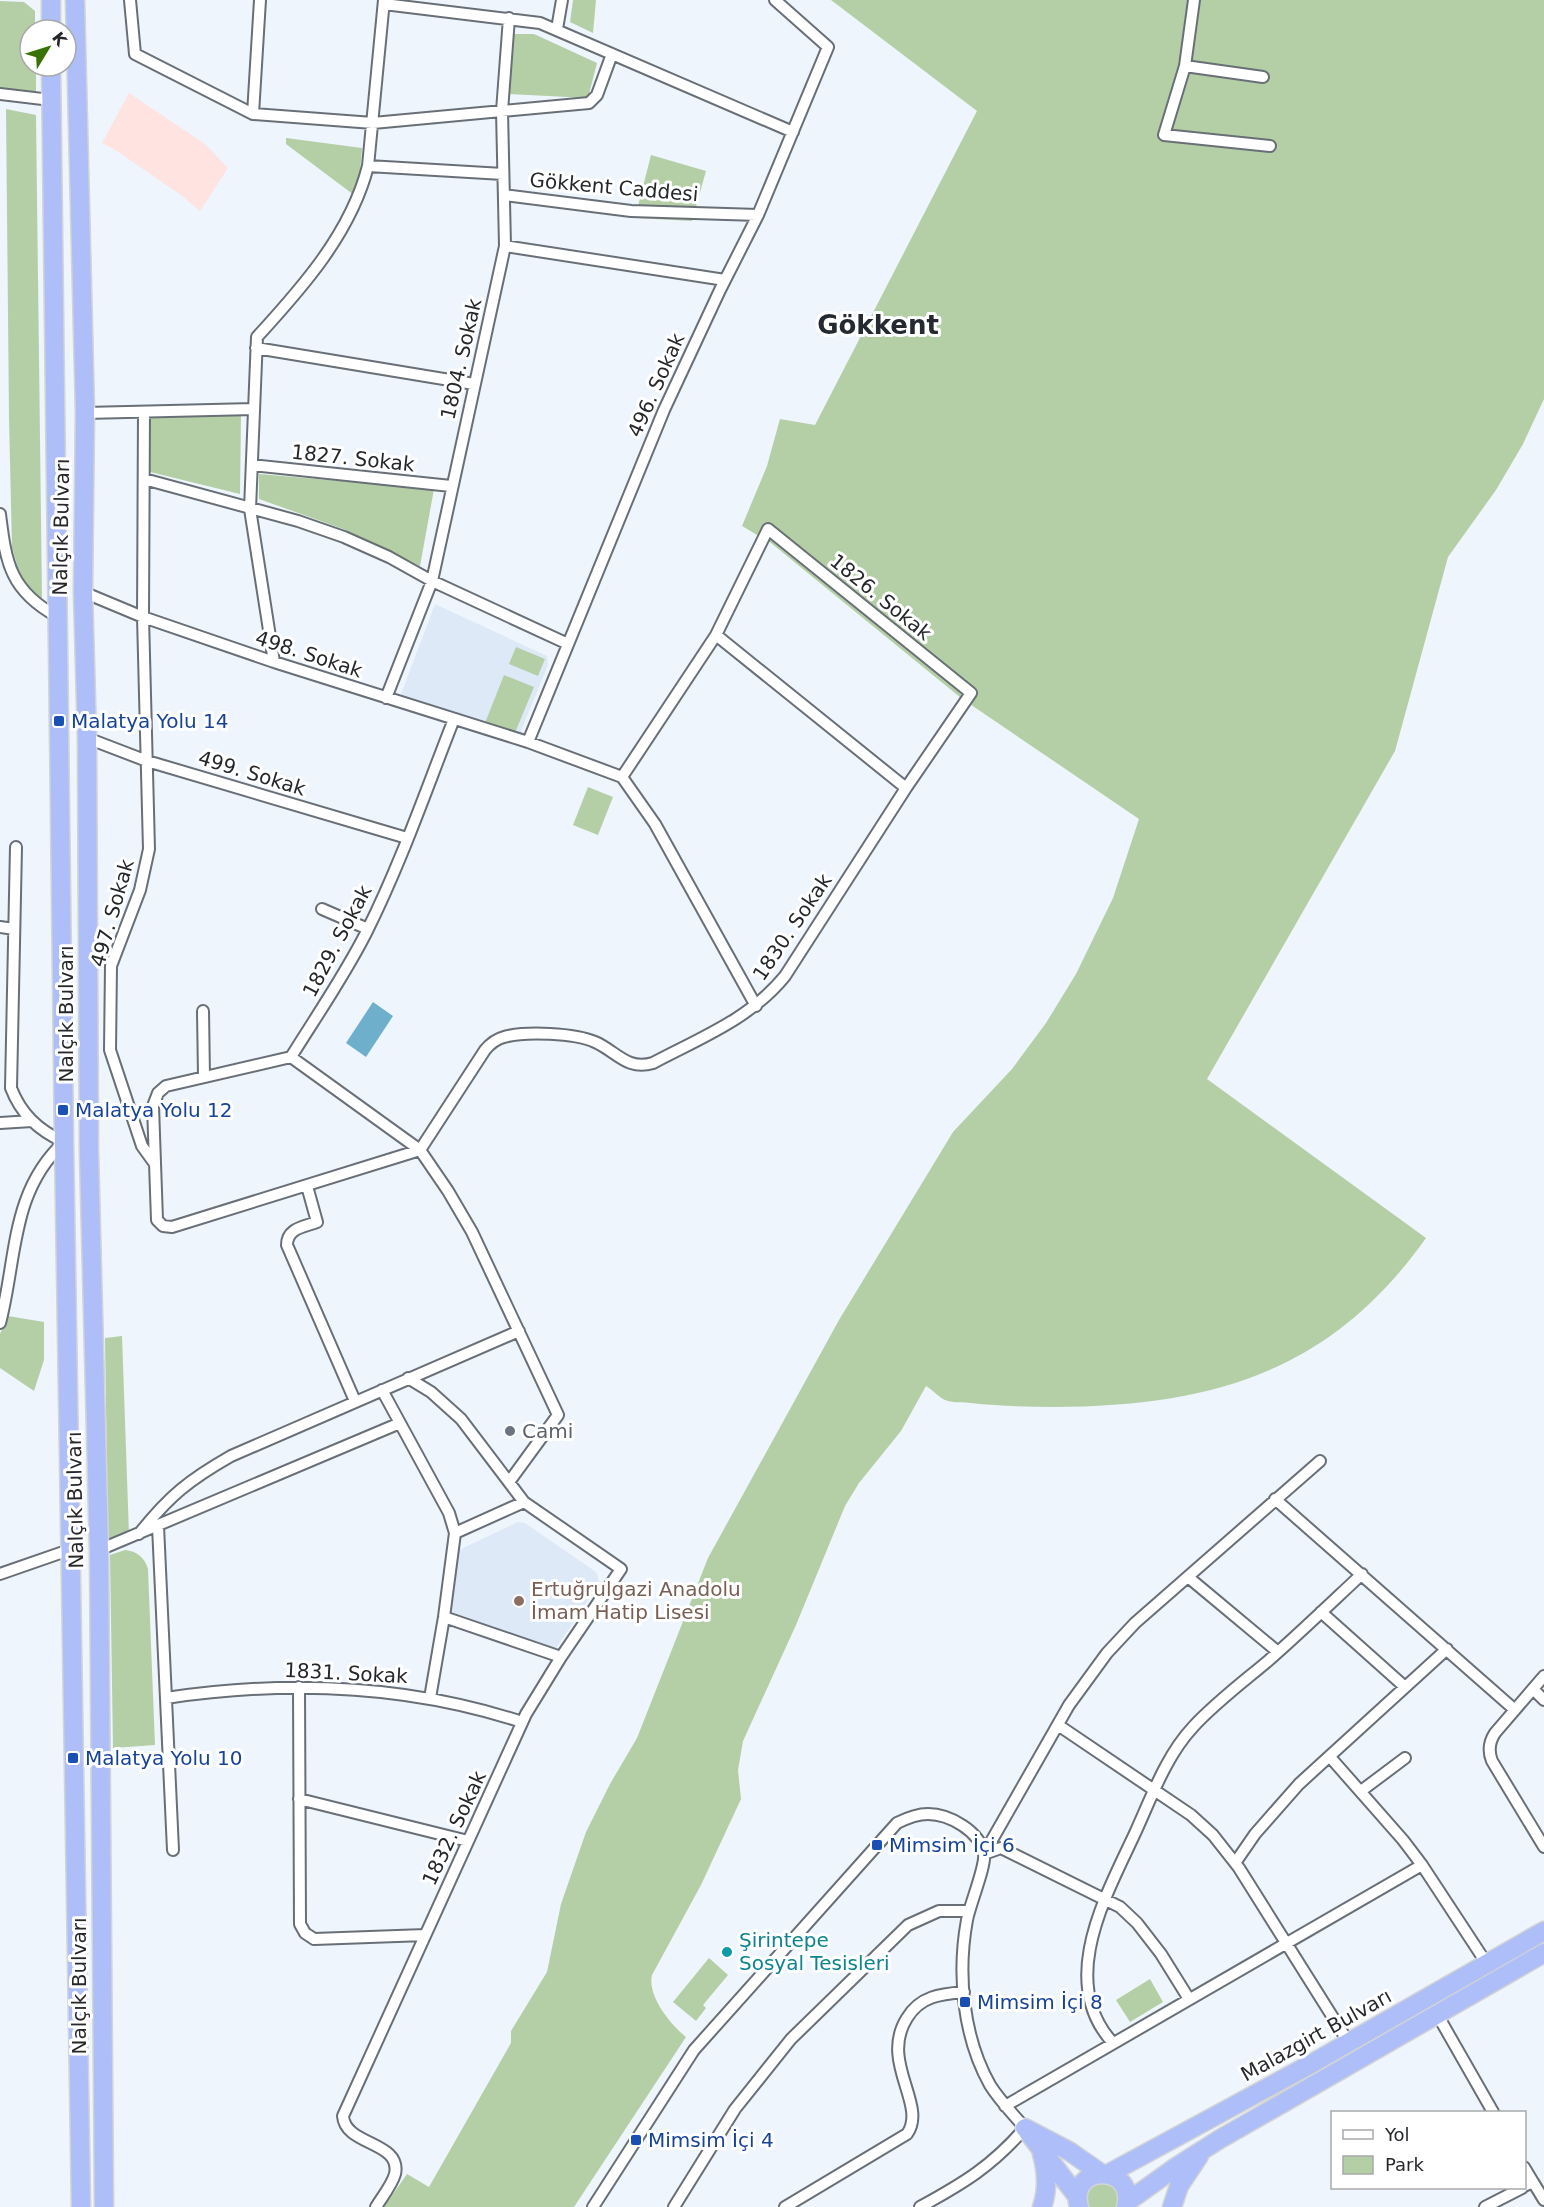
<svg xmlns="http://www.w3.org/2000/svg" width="1544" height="2207" font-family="'DejaVu Sans',sans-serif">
  <rect width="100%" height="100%" fill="#eef5fd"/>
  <path fill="#fee3e0" d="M129,93l76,51 23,24 -28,43 -19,-16 -67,-46 -12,-6z"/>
  <path fill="#dde9f7" d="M435,604l112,52 1,9 -29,71 -121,-34z
    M518,1522l7,1 71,49 2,5 1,7 -47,70 -104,-37 9,-66z"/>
  <path fill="#b4cfa6" d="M573,0h23l-3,33 -23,-11z
    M831,0h713v399l-21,45 -27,46 -48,67 -53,194 -188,328 219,159c-96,135 -214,168 -373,169 -27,0 -55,-1 -82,-4 -7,-1 -16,0 -23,-2 -8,-2 -15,-11 -22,-15l-25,45 -42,52 -14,23 -49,119 -53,116 -5,29 3,29 -40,86 -49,90c-5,21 19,50 34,62l-112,170h-190l23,-33 22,13 82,-144v-12l36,-59 14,-68 25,-72 24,-48 27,-46 71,-180 131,-238 114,-188 59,-63 34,-46 30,-49 37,-76 26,-79 -178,-121 -190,-155 -29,-17 25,-60 13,-47 35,6 162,-314z
    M0,1l24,1 11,9v19h-5v36h6v30l-36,-6z
    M513,34h21l63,29 -9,35 -81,-4z
    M6,109l30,6 6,485 -14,-13 -9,-15 -7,-25 -3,-129z
    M286,138l76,10 -4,50 -72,-54z
    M651,155l55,16 -14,50 -57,-3z
    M150,416h91l-1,78 -94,-23z
    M259,474l175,15 -14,77 -77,-37 -84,-30z
    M516,647l29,12 -7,17 -29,-12z
    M504,675l30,12 -20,48 -29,-12z
    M588,787l25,10 -15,38 -25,-10z
    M8,1316l36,6v38l-10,31 -34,-23v-34z
    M122,1336l7,198 -21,7 -3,-203z
    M125,1550c12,1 20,8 23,19l7,176 -42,3 -3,-193z
    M709,1958l19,17 -25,30 3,3 -10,13 -23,-19z
    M1150,1979l13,23 -33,20 -14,-22z
    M1102,2180l17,11 -1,16h-31l-1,-15z"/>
  <path fill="#6eb0cb" d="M373,1002l20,14 -27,41 -20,-14z"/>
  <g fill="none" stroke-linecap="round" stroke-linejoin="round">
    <g stroke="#696f76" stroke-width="14">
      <path id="minor" d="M130,0l5,54 118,60 120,9 216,-20 8,-8 15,-41
        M384,0l-16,166 135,8
        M1194,0l-9,66 -21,69 106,11
        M384,4l156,19 253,109
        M557,29l5,-29
        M1185,66l78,11
        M0,94l51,6
        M253,114l7,-114
        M504,195l127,16 127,4
        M505,246l220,34
        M256,348l218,36
        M144,412l-1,205 6,232 -9,41 -29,76 -1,84 32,96 13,18
        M85,413l169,-4
        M252,465l199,21
        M144,479l154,42 46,16 45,20 43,24 136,63
        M0,514c6,49 10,77 58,103
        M768,529l203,164 -65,95 -190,-153z
        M83,592l60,25 131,45 254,80 94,35 33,47 101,182
        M274,662l-24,-153 7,-172c45,-49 94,-104 111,-171
        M386,698l46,-117 73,-335 -3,-135 7,-93
        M454,719c-28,71 -53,144 -87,212 -22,44 -50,84 -76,126l-125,29 -8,7 -5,13 4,114 6,6 9,1 248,-77 65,-100c5,-6 11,-11 19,-13 21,-6 71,-4 91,5 21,9 32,29 58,21 47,-25 97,-44 132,-87l121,-188
        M87,738l60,23 260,77
        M528,742l136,-332 56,-120 38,-75 70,-168 -53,-47
        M622,777l94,-142
        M322,909l46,20
        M0,927l14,2
        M203,1011l1,66
        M291,1057l129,93 28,41 24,41 86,183 -49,67
        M0,1123l32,-2
        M307,1186l10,36c-13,5 -30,6 -30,23l68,156
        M0,1323c17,-64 10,-131 64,-181 -26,-12 -43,-28 -53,-54l5,-241
        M382,1390l67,123 6,20 -11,84 -14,81
        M1275,1499l240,211
        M158,1526l15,324
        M455,1533l69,-31
        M139,1534c30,-38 50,-54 92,-78l288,-125
        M99,1550l301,-127
        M0,1574l69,-24
        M1188,1577l90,75
        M1321,1612l84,75
        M444,1617l117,40
        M1544,1676l-49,57c-6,9 -7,18 -3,28l52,86
        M299,1687l1,237 5,9 9,6 111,-4
        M1533,1689l11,11
        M166,1698c120,-18 240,-14 356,24
        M1058,1725l133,90 22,20 26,33 110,175
        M1330,1757l73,83 19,25 65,99
        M1361,1791l44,-33
        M299,1799l169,42
        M984,1854l85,-149 38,-52 28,-30 185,-162
        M984,1854l17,-6 119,59 17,16 24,31 28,45
        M1235,1863l20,-29 44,-50 148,-135
        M1437,2014l56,98
        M1113,2043c-57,-62 -6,-149 23,-212 16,-35 30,-75 57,-104 22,-24 50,-45 75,-66 32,-28 63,-58 94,-87
        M1005,2106l417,-241
        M1524,2167l9,15 -9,4
        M1533,2182l11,18
        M376,2207c6,-10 16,-22 19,-33 7,-33 -50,-28 -52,-58l183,-402 35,-57 60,-88 -97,-67 -63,-83 -30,-27 -23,-14
        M593,2207l101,-157 203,-227c10,-5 20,-9 31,-9 21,0 52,17 56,40 2,12 -14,50 -17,66 -10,54 -4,117 23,165 10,16 23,29 35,43 -33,38 -61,55 -105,79
        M674,2207l61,-98 56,-70 117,-114 31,-14h30
        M785,2207l122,-73c21,-29 -28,-72 0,-116 13,-22 34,-24 57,-26
        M1485,2207l37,-19"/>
    </g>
    <g stroke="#d3d4d4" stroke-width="21">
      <path id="trunk" d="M51,0v30
        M75,0l10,413 -2,179 4,146 2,415 10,397 5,657
        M51,66l13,1076 17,1065
        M1025,2128l44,23 33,23
        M1028,2132l49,64
        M1108,2174l203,-110 233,-133
        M1127,2202l49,-35 44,-28 324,-186
        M1042,2207c6,-17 5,-35 0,-53
        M1079,2207c-12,-43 58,-44 47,0
        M1172,2207l7,-21 20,-30"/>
    </g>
    <use href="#minor" stroke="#fff" stroke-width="10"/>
    <use href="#trunk" stroke="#aebef8" stroke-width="18"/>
  </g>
  <g fill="#1a4fb4" stroke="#fff" stroke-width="2">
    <rect x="53" y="715" width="12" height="12" rx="3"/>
    <rect x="57" y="1104" width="12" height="12" rx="3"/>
    <rect x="67" y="1752" width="12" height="12" rx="3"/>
    <rect x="871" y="1839" width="12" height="12" rx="3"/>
    <rect x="959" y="1996" width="12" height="12" rx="3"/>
    <rect x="630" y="2134" width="12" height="12" rx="3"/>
  </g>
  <circle fill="#6b7280" stroke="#fff" stroke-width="2" cx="510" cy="1431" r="6"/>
  <circle fill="#8d6e63" stroke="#fff" stroke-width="2" cx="519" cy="1601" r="6"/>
  <circle fill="#0f9aa8" stroke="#fff" stroke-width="2" cx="727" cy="1952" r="6"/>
  <g text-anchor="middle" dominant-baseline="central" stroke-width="6" stroke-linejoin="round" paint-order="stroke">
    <g font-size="20" fill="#25272a" stroke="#fff">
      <text transform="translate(614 187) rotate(5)">Gökkent Caddesi</text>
      <text transform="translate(461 359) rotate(-77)">1804. Sokak</text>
      <text transform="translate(656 385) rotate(-66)">496. Sokak</text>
      <text transform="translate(353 458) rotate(6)">1827. Sokak</text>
      <text transform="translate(61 527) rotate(-89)">Nalçık Bulvarı</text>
      <text transform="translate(881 597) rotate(39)">1826. Sokak</text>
      <text transform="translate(309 654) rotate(18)">498. Sokak</text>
      <text transform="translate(252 773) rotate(17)">499. Sokak</text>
      <text transform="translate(112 913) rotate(-74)">497. Sokak</text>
      <text transform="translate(792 927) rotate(-56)">1830. Sokak</text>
      <text transform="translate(337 941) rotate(-62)">1829. Sokak</text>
      <text transform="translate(66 1014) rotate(-90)">Nalçık Bulvarı</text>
      <text transform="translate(75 1500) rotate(-91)">Nalçık Bulvarı</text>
      <text transform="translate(346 1673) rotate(3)">1831. Sokak</text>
      <text transform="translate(454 1828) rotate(-65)">1832. Sokak</text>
      <text transform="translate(79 1986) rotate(-90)">Nalçık Bulvarı</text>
      <text transform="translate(1316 2035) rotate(-29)">Malazgirt Bulvarı</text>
    </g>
    <g font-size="20" fill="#164399" stroke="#fff" text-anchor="start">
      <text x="71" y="721">Malatya Yolu 14</text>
      <text x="75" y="1110">Malatya Yolu 12</text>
      <text x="85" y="1758">Malatya Yolu 10</text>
      <text x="889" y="1845">Mimsim İçi 6</text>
      <text x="977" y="2002">Mimsim İçi 8</text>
      <text x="648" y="2140">Mimsim İçi 4</text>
    </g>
    <g font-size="20" fill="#5b616d" stroke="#fff" text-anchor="start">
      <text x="522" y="1431">Cami</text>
    </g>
    <g font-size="20" fill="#785e54" stroke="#fff" text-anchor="start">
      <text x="531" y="1589">Ertuğrulgazi Anadolu<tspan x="531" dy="23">İmam Hatip Lisesi</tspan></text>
    </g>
    <g font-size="20" fill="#0d838f" stroke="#fff" text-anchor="start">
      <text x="739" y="1940">Şirintepe<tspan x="739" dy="23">Sosyal Tesisleri</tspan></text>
    </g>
    <g font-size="26" font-weight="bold" fill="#242a30" stroke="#fff">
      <text x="878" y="325">Gökkent</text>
    </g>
  </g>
  <rect x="1331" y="2111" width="195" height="78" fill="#ffffff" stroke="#a8a9aa" stroke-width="1.5"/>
  <rect x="1343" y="2130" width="30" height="9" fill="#ffffff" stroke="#a8a9aa" stroke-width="1.5"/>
  <text x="1385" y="2141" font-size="18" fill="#25272a">Yol</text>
  <rect x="1343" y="2156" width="30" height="18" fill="#b4cfa6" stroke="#a8a9aa" stroke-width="1.5"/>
  <text x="1385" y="2171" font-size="18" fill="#25272a">Park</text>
  <g transform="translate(48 48) rotate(52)"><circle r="28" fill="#ffffff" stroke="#a8a9aa" stroke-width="1.5"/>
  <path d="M0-4.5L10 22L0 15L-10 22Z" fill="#377202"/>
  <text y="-9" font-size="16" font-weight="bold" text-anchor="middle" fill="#25272a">K</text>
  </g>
</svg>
